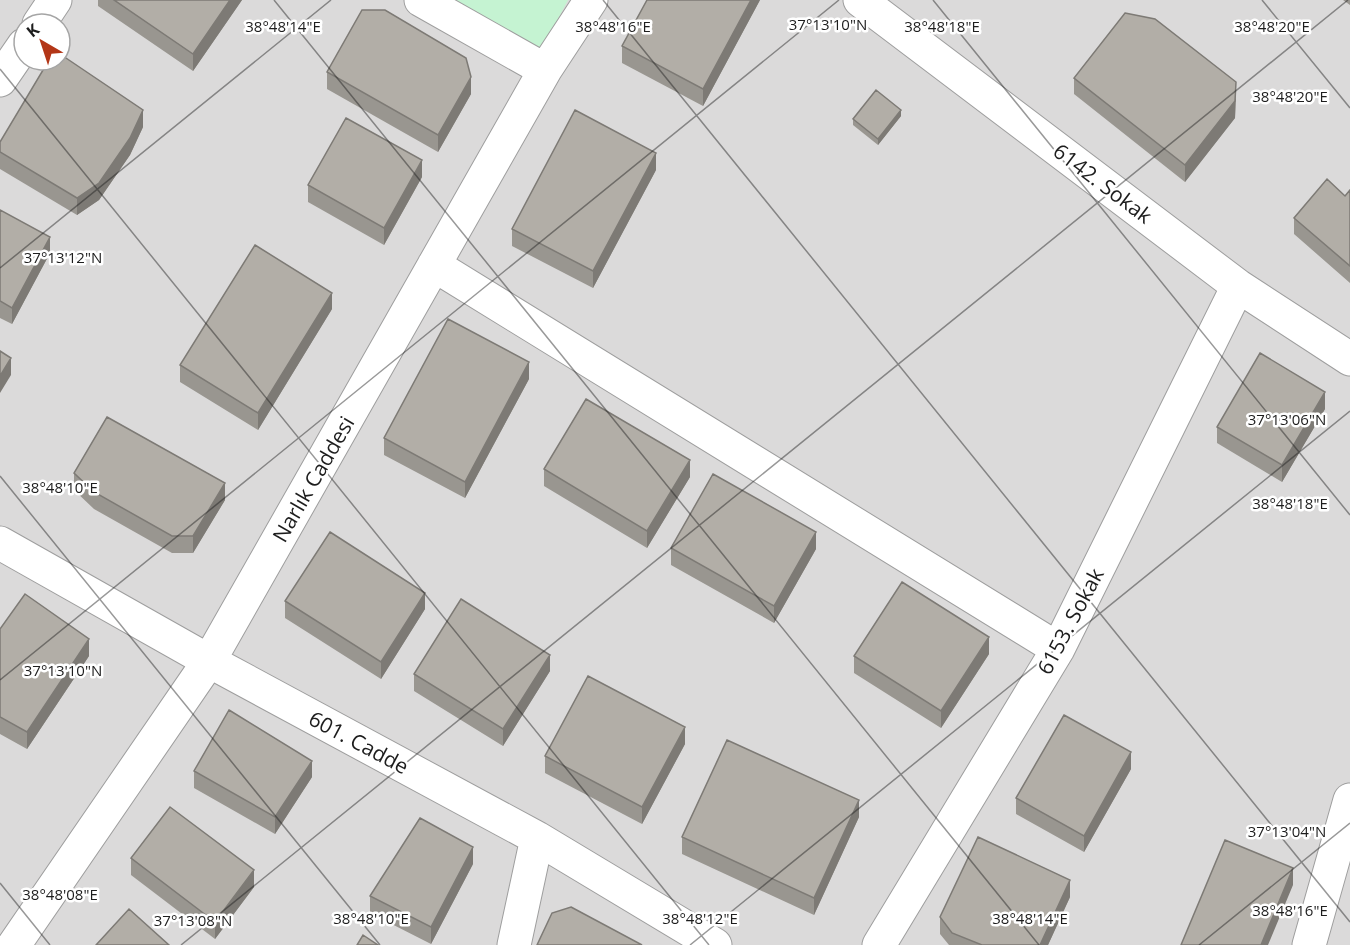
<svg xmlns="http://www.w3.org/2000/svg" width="1350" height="945" font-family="'Open Sans',sans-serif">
  <rect width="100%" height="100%" fill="#edece4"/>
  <path fill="#dbdada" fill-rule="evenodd" d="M0,0h1350v945h-1350zM24,24h36v36h-36z"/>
  <path fill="#c5f3d2" d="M444,0h124l-28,53z"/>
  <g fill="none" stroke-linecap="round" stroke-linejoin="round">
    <g stroke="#9e9e9e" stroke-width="35">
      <path id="minor" d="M421,0l124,70
        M860,0l378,286 112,73
        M39,24l16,-24
        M0,80l24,-35
        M434,265l624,384
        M0,543l209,118 328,177 178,107
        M14,945l195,-284 336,-591 46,-70
        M514,945l23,-107
        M879,945l179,-296 180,-363
        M1309,945l41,-145"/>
    </g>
    <use href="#minor" stroke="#fff" stroke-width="33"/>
  </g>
  <path fill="#999690" d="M98,0h144l-49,71 -95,-65z
    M760,0l-57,106 -81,-43v-17z
    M1343,0h7v5z
    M327,72l144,22 -33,58 -111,-63z
    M1074,78l162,21 -1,19 -50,64 -111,-88z
    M901,116l-23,29 -25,-20v-6z
    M143,127l-13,28 -31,45 -22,15 -77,-46v-27z
    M656,170l-63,118 -81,-42v-17z
    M422,177l-38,68 -76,-43v-17z
    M1350,190v93l-56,-49v-16l51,-22z
    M0,210l50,43 -38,71 -12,-6z
    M332,309l-74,121 -78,-48v-17z
    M529,379l-64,119 -81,-43v-17z
    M1325,409l-43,73 -65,-39v-16z
    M544,469l146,8 -43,71 -103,-62z
    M74,473l151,27 -32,53h-21l-78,-44 -20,-19z
    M671,548l145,1 -42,74 -103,-58z
    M285,601l140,8 -44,70 -96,-61z
    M0,629l89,27 -62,93 -27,-15z
    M989,654l-48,74 -87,-55v-17z
    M550,671l-47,75 -89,-55v-17z
    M685,744l-43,80 -97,-51v-17z
    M1131,769l-47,83 -68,-38v-16z
    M194,771l118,6 -37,57 -81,-46z
    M859,817l-45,98 -132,-61v-17z
    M131,858l123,29 -39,52 -84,-64z
    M473,864l-42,80 -61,-31v-17z
    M1070,897l-22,48h-99l-9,-11v-17z"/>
  <path fill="#7d7a75" d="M230,0h12l-49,71v-17z
    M751,0h9l-57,106v-17z
    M471,77v17l-33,58v-17z
    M1236,82l-1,36 -50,64v-17z
    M143,110v17l-13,28 -31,45 -22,15v-17z
    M901,110v6l-23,29v-6z
    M656,153v17l-63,118v-17z
    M422,160v17l-38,68v-17z
    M50,237v16l-38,71v-16z
    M332,293v16l-74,121v-17z
    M11,358v17l-11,18v-17z
    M529,362v17l-64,119v-16z
    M1325,392v17l-43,73v-17z
    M690,460v17l-43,71v-17z
    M225,483v17l-32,53v-17z
    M816,532v17l-42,74v-17z
    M425,593v16l-44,70v-17z
    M989,637v17l-48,74v-17z
    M89,639v17l-62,93v-17z
    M550,655v16l-47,75v-17z
    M685,727v17l-43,80v-17z
    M1131,752v17l-47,83v-16z
    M312,761v16l-37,57v-17z
    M859,800v17l-45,98v-17z
    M473,847v17l-42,80v-17z
    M1293,868v17l-25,60h-7z
    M254,870v17l-39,52v-17z
    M1070,880v17l-22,48h-8z"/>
  <path fill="#b2aea7" stroke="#7d7a75" stroke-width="1.5" d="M114,0h116l-37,54z
    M647,0h104l-48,89 -81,-43z
    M362,10h23l81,48 5,19 -33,58 -111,-63z
    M1125,13l30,6 81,63 -1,19 -50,64 -111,-87z
    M60,54l83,56 -13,28 -31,45 -22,15 -77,-46v-10l49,-82h11z
    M876,90l25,20 -23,29 -25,-20z
    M575,110l81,43 -63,118 -81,-42z
    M346,118l76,42 -38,68 -76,-43z
    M1327,179l18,17 5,-6v76l-56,-48z
    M0,210l50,27 -38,71 -12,-7z
    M255,245l77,48 -74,120 -78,-48z
    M448,319l81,43 -64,120 -81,-44z
    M0,351l11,7 -11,18z
    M1260,353l65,39 -43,73 -65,-38z
    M586,399l104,61 -43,71 -103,-62z
    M107,417l118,66 -32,53h-21l-78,-44 -20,-19z
    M713,474l103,58 -42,74 -103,-58z
    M330,532l95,61 -44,69 -96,-61z
    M902,582l87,55 -48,74 -87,-55z
    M25,594l64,45 -62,93 -27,-15v-88z
    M461,599l89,56 -47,74 -89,-55z
    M588,676l97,51 -43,80 -97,-51z
    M229,710l83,51 -37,56 -81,-46z
    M1064,715l67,37 -47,84 -68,-38z
    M727,740l132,60 -45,98 -132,-61z
    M170,807l84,63 -39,52 -84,-64z
    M420,818l53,29 -42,80 -61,-31z
    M978,837l92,43 -30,65h-58l-30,-12 -12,-16z
    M1225,840l68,28 -32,77h-80z
    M571,907l71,38h-105l15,-32z
    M129,909l40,36h-73z
    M363,935l15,10h-21z"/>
  <path fill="none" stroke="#1d1d1d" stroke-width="1.5" stroke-opacity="0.45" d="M274,0l765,945M603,0l747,922M933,0l417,515M1262,0l88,108M0,69l709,876M0,268l331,-268M0,476l380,469M0,680l839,-680M0,883l50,62M181,945l1167,-945M690,945l660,-534M1199,945l151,-122"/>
  <g text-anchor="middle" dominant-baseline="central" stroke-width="5" stroke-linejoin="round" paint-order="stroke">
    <g font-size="21" fill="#1d1d1d" stroke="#fff">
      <text transform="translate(1103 183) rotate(37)">6142. Sokak</text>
      <text transform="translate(313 479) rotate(-60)">Narlık Caddesi</text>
      <text transform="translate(1070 621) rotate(-62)">6153. Sokak</text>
      <text transform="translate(359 742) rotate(28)">601. Cadde</text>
    </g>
  </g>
  <g font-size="15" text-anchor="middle" fill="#1d1d1d" stroke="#fff" stroke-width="5" stroke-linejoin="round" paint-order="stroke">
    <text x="828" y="30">37°13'10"N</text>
    <text x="1272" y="32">38°48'20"E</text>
    <text x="283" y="32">38°48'14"E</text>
    <text x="613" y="32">38°48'16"E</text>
    <text x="942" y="32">38°48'18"E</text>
    <text x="1290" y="102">38°48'20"E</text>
    <text x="63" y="263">37°13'12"N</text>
    <text x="1287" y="425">37°13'06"N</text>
    <text x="60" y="493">38°48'10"E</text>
    <text x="1290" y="509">38°48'18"E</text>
    <text x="63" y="676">37°13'10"N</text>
    <text x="1287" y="837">37°13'04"N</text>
    <text x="60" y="900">38°48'08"E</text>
    <text x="1290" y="916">38°48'16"E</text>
    <text x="371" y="924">38°48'10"E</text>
    <text x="700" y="924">38°48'12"E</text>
    <text x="1030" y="924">38°48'14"E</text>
    <text x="193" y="926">37°13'08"N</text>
  </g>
  <g transform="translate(42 42) rotate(321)"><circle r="28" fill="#ffffff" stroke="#a5a5a5" stroke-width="1.5"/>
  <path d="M0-4.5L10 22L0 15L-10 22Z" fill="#b33617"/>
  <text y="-9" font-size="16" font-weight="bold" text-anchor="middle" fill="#1d1d1d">K</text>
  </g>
</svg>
